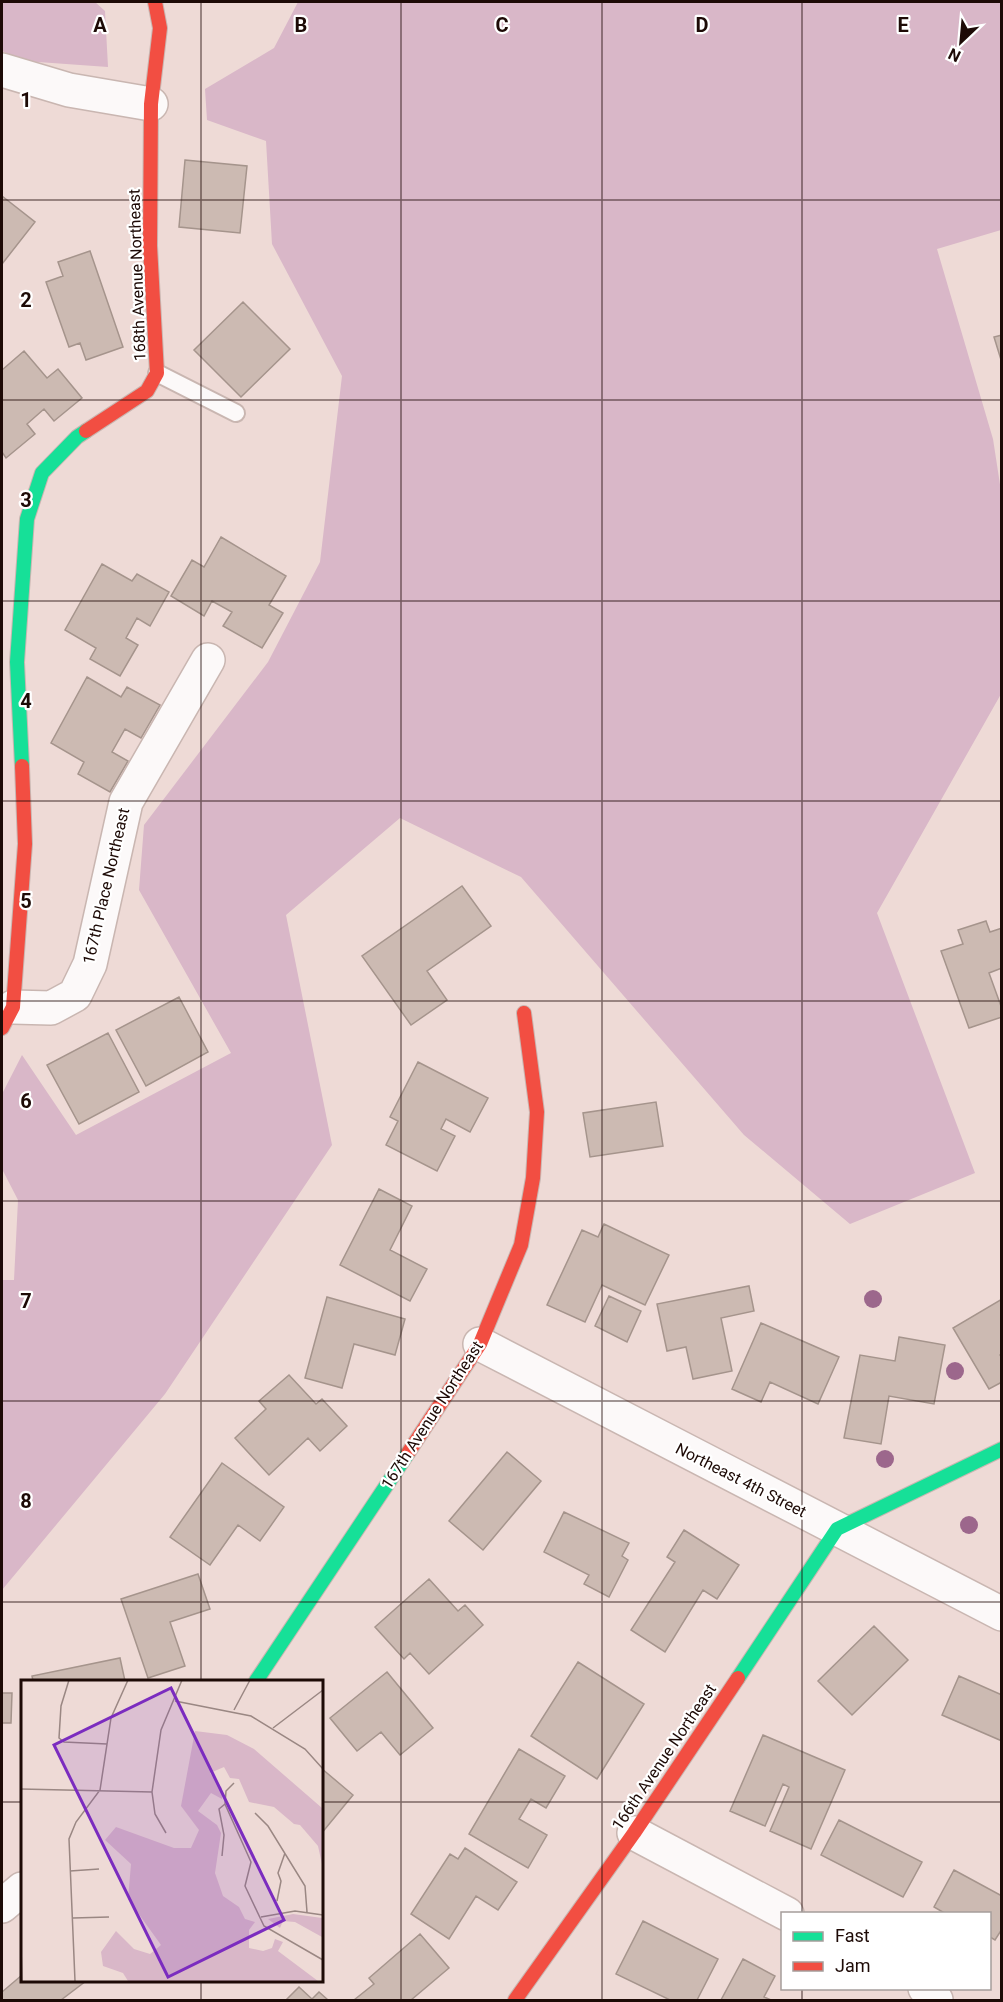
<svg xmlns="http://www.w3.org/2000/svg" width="1003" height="2002" font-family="Roboto,sans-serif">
  <rect width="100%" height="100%" fill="#eedad6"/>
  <path fill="#d9b7c8" d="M2,2h93l10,9 3,56 -84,-6 -22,-10z
    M298,2h703v228l-64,19 56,190 8,52v203l-124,219 98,260 -125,51 -106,-89 -223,-258 -121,-59 -114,97 46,230 -167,249 -163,196v-310h12l4,-80 -16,-31v-75l20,-39 54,80 155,-82 -92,-163 5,-65 124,-163 52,-100 22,-186 -70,-132 -6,-103 -59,-21 -2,-31 69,-41z"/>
  <path fill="#ccbab2" stroke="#a5948c" stroke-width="1.5" d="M185,160l62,6 -7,67 -61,-6z
    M2,196l33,26 -33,42z
    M90,251l33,96 -37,13 -6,-17 -11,4 -23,-65 17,-6 -5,-14z
    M243,302l47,47 -49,48 -47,-47z
    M1002,335v28l-8,-26z
    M24,351l23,27 11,-9 24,29 -28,23 -10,-12 -17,15 8,10 -29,24 -4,-6v-82z
    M221,537l65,39 -17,29 14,8 -21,35 -39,-22 9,-14 -20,-11 -8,15 -33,-20 21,-36 12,7z
    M102,564l30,17 5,-7 32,18 -19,34 -13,-8 -11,20 12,7 -18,31 -30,-17 6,-11 -31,-18z
    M87,677l34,20 6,-10 33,18 -19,33 -16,-9 -13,23 16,9 -18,31 -32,-18 6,-12 -33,-19z
    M462,886l29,40 -64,45 20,29 -36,25 -49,-69z
    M986,921l4,11 12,-4v40l-13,5 13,36v8l-33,11 -28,-77 22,-7 -5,-14z
    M179,997l29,55 -62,34 -30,-56z
    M108,1033l31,59 -60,32 -32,-59z
    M418,1062l70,36 -18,34 -24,-13 -5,10 14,7 -18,35 -51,-26 12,-24 -8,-4z
    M656,1102l7,44 -73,11 -7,-44z
    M379,1189l33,17 -22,44 37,19 -17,32 -70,-36z
    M604,1224l65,31 -24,50 -43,-20 -17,37 -38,-17 35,-75 16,7z
    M749,1286l5,25 -33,7 11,53 -39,8 -7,-32 -19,4 -10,-47z
    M609,1296l32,15 -14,31 -32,-16z
    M327,1297l78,22 -10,36 -41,-11 -12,44 -37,-10z
    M1002,1299v55l-2,1 2,3v24l-13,7 -36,-61z
    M761,1323l78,34 -21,47 -48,-22 -9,20 -29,-13z
    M899,1337l46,8 -11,59 -45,-8 -8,48 -37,-6 16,-83 35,6z
    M289,1375l27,29 6,-5 25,27 -27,25 -12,-13 -39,37 -34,-37 31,-29 -7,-8z
    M507,1452l34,29 -58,69 -34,-29z
    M222,1463l62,44 -24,34 -22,-16 -28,40 -40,-28z
    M564,1512l65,31 -7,13 6,4 -19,37 -25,-13 5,-9 -45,-23z
    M684,1530l55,35 -22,34 -14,-9 -38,62 -34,-22 44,-68 -8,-5z
    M198,1574l12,35 -40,13 15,44 -37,12 -27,-79z
    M429,1579l29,32 7,-6 18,20 -54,49 -19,-21 -6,6 -29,-32z
    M874,1626l34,34 -56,55 -34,-34z
    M120,1658l5,23h-92l-1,-5z
    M578,1662l66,42 -47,75 -66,-43z
    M387,1672l46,56 -33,27 -19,-23 -24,19 -27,-33z
    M959,1676l43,19v46l-60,-26z
    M2,1693h10l-1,30h-9z
    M763,1735l82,35 -34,79 -41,-18 19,-44 -6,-3 -18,42 -35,-15z
    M519,1749l46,27 -19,32 -15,-9 -12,20 28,16 -19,33 -59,-34z
    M321,1768l32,27 -32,39z
    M839,1820l83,42 -19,35 -82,-42z
    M465,1848l52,34 -19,28 -22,-14 -27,43 -38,-25 39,-60 8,5z
    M954,1870l48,26v33l-7,11 -5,-3v-23h-44l-12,-7z
    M643,1921l75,38 -21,41h-27l-54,-26z
    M420,1934l29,34 -38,32h-57l20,-16 -5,-6z
    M743,1959l32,17 -11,21 7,3h-50z
    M22,1975v5l64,1 -25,19h-59v-8z
    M299,1987l13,12 7,-7 9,8h-42z"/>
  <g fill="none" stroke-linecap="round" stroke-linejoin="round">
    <g stroke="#c9b6b1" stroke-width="20">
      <path id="lane" d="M157,373l79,40"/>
    </g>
    <g stroke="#c9b6b1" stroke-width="36">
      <path id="street" d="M2,70l67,20 82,14
        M13,1007l38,1 24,-13 15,-31 36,-162 82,-142
        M480,1344l522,270
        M634,1833l153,81
        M2,1906l20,-17
        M925,1988l11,12"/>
    </g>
    <g stroke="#c9b6b1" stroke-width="16">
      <path id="fast" d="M22,766l-5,-104 10,-143 15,-46 35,-36 9,-6
        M738,1678l99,-149 165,-80
        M256,1681l152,-228"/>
    </g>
    <g stroke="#c9b6b1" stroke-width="16">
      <path id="jam" d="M86,431l61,-40 10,-18 -7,-127 1,-142 9,-76 -5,-26
        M2,1028l11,-21 12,-163 -3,-78
        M408,1453l72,-109 41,-99 12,-67 4,-66 -13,-99
        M515,2000l119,-167 104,-155"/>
    </g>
    <use href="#lane" stroke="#fcf9f9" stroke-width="16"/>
    <use href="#street" stroke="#fcf9f9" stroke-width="33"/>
    <use href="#fast" stroke="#16e098" stroke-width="14"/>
    <use href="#jam" stroke="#f24e42" stroke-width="14"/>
  </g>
  <g fill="#9c678c">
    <circle cx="873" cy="1299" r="9"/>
    <circle cx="955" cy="1371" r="9"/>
    <circle cx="885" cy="1459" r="9"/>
    <circle cx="969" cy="1525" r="9"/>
  </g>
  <path fill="none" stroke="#1d0a06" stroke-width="1.5" stroke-opacity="0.55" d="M201,2v1679M401,2v1998M602,2v1998M802,2v1912M2,200h1000M2,400h1000M2,601h1000M2,801h1000M2,1001h1000M2,1201h1000M2,1401h1000M2,1602h1000M2,1802h20M321,1802h681M201,1980v20M802,1988v12"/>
  <g text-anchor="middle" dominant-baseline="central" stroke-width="4.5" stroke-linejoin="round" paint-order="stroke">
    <g font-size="16" fill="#1d0a06" stroke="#fff">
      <text transform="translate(137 275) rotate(-92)">168th Avenue Northeast</text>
      <text transform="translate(106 886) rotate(-77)">167th Place Northeast</text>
      <text transform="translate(432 1415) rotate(-57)">167th Avenue Northeast</text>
      <text transform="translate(741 1480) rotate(27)">Northeast 4th Street</text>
      <text transform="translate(664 1757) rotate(-56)">166th Avenue Northeast</text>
    </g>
  </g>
  <g transform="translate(21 1680)">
    <rect width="302" height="302" fill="#eedad6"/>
    <path d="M174,51l32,4 27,14 68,59v56l-4,-18 -18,-21 -6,-1 -20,-17 -25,-5 -10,-23 -9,-1 -6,-11 -14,6 12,15v11l-11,-6 -13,18 19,14 4,8 -6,40 8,23 16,11 6,12 10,3 -6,8v18l14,3 9,-3 3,-9 8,3 -5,9 40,30h-190l-5,-8 -20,-7 -2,-14 15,-21 18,18 16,5 11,-9 -33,-46 3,-35 -26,-24 11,-13 58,21h17l8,-18 -18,-24zM272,234l29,4v19l-27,-15 -12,-1 -3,7 -12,-9z" fill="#d9b7c8"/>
    <path fill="none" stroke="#9a8783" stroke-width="1.5" d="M48,0l-8,26 -2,32 5,4 43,2M154,21l76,15 54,33 18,20M213,30l16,-30M252,48l50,-38M213,103l-8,8 -1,13 26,58 -6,24 19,40 59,34M0,109l131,3M234,133l13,13 37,60 2,26M145,153l-11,-19 -3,-22 9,-62 21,-50M201,176l2,-21 -5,-26 6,-5M49,191l29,-2M256,221l4,-20 -3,-8 7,-20M240,237l34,-6 28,4M52,238l36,-1M0,268l1,33M54,301l-6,-142 7,-17 24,-32 11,-72 17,-38"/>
    <path fill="#7b2cbf" fill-opacity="0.15" stroke="#7b2cbf" stroke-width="3" d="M150,8l113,232 -116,57 -114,-232z"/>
    <rect width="302" height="302" fill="none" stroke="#1d0a06" stroke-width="3"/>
  </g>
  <g font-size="20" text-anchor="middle" font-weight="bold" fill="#1d0a06" stroke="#fff" stroke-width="4.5" stroke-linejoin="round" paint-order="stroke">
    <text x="100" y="32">A</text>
    <text x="301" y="32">B</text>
    <text x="502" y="32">C</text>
    <text x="702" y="32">D</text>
    <text x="903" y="32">E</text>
    <text x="26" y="107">1</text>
    <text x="26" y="307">2</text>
    <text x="26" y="507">3</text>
    <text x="26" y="708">4</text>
    <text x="26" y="908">5</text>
    <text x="26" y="1108">6</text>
    <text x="26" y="1308">7</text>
    <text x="26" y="1508">8</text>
  </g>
  <rect width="1003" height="2002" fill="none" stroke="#1d0a06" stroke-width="6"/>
  <rect x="781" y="1912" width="210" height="78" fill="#ffffff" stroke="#a59d9b" stroke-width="1.5"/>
  <rect x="793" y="1932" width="30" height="9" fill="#16e098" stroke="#a59d9b" stroke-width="1.5"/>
  <text x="835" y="1942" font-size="18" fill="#1d0a06">Fast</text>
  <rect x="793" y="1962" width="30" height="9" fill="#f24e42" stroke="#a59d9b" stroke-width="1.5"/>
  <text x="835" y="1972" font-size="18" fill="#1d0a06">Jam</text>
  <g transform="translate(961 42) rotate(206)" stroke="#ffffff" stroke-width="4.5" paint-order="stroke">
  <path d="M0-4.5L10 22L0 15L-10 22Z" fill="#1d0a06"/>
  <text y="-9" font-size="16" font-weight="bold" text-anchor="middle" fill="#1d0a06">N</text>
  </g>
</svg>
